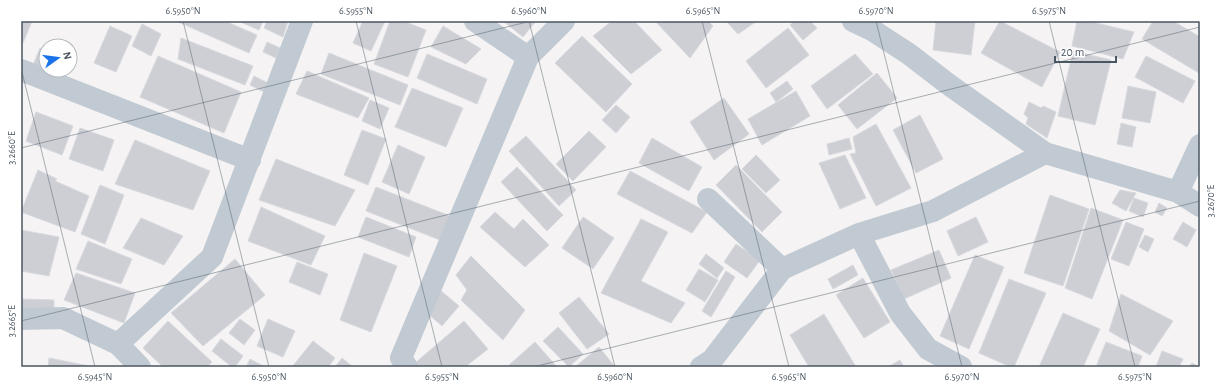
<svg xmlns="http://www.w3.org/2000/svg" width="1221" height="388" font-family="'Alegreya Sans',sans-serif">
  <rect width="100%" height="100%" fill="#f5f3f3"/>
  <path fill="#cdcfd5" stroke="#d7d9de" d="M21,21h11l-9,22 -2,-1z
    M176,21h49l32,14 -8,18z
    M238,21h25l-4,9z
    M267,21h21l-5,16 -19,-9z
    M363,21h22l-14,30 -18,-8z
    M390,21h13l23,9 -18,47 -34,-13z
    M503,21h33l-13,16z
    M612,21h22l28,29 -31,24 -38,-38z
    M655,21h53l5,5 -23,32z
    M726,21h31l-19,13z
    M795,21h15l7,7 -14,12 -13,-15z
    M936,21h39l-4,34 -38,-5z
    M1000,21l60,31 -18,35 -61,-34z
    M1077,21h11l46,11 -11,27 -51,-13z
    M1153,21h20l27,16v33l-1,3 -57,-34z
    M142,24l19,10 -10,22 -19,-10z
    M110,26l22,10 -16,36 -22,-9z
    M443,26l38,23 -15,15 -35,-17z
    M788,28l21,27 -43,33 -20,-27z
    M582,36l50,48 -26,28 -51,-49z
    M181,38l72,28 -8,19 -67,-26z
    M267,42l13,6 -4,10 -13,-6z
    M40,48l6,3v16l-1,3 -12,-5z
    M1073,51l38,9 -16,65 -37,-9z
    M329,53l79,32 -8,20 -79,-31z
    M427,54l60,25 -10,25 -60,-26z
    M855,54l18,20 -46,35 -16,-23z
    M158,56l83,36 -17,41 -84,-36z
    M1146,56l49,25 -12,22 -48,-26z
    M307,71l62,27 -11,20 -62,-24z
    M877,73l20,25 -40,31 -19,-24z
    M254,76l14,7 -4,9 -14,-7z
    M787,81l6,8 -17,13 -6,-9z
    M1128,86l28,6 -6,31 -28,-5z
    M412,88l51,20 -17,39 -51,-20z
    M796,91l14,25 -48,29 -14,-26z
    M724,98l25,36 -35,26 -24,-38z
    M370,100l19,8 -9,21 -18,-8z
    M1029,102l12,6 2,-2 13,6 -9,26 -21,-14 2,-6 -4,-4z
    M616,105l14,12 -14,16 -14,-13z
    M36,112l37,14 -11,29 -36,-14z
    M920,115l23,44 -27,14 -23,-43z
    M1121,123l15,4 -4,20 -15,-3z
    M876,124l35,64 -35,18 -26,-52 6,-1 -3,-16z
    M80,128l34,12 -11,31 -34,-12z
    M362,130l24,9 -18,46 -24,-10z
    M589,131l17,16 -33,34 -17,-17z
    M526,136l50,54 -17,16 -50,-55z
    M652,138l50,29 -13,24 -50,-28z
    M849,138l3,11 -23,6 -2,-11z
    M135,140l75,31 -17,39 -78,-26z
    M398,145l27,12 -16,37 -27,-12z
    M756,155l24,25 -14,13 -24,-24z
    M845,155l21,43 -26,11 -21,-46z
    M276,159l79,31 -20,36 -76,-26z
    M736,165l46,47 -20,20 -46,-47z
    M517,167l46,48 -16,16 -46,-49z
    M38,170l19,9 -2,2 34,15 -14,36 -54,-20z
    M630,171l77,41 -15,21 -75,-39z
    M100,185l24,10 -19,49 -24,-10z
    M376,187l74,29 -10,24 -74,-29z
    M1120,190l16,3 -10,18 -14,-8z
    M1050,195l39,14 -26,77 -39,-13z
    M1134,198l14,5 -5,14 -14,-6z
    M1159,203l8,5 -5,8 -7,-4z
    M261,207l64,29 -14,29 -63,-24z
    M1091,208l32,12 -31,79 -27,-11z
    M495,212l19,17 9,-10 26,26 -24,22 -45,-40z
    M366,217l50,20 -7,20 -51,-20z
    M583,217l31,21 -21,31 -31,-21z
    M976,217l12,25 -30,14 -11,-25z
    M141,218l42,18 -19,29 -41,-17z
    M641,219l27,13 -27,49 44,22 -14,20 -70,-30z
    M1126,222l18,7 -15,37 -18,-7z
    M1183,222l13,8 -9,17 -14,-8z
    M21,230l38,7 -10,39 -28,-5z
    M1145,235l9,4 -6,13 -9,-5z
    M88,241l44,18 -11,25 -45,-15z
    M736,244l24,16 -13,18 -23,-16z
    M939,250l12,28 -47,21 -13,-29z
    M364,253l33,13 -26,66 -31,-12z
    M706,254l18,14 -7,10 -18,-14z
    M975,255l29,12 -35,82 -29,-13z
    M471,256l54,54 -22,30 -42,-40 6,-10 -11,-15z
    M235,259l30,36 -62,51 -32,-33z
    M297,262l31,12 -8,21 -31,-13z
    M853,265l5,10 -25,14 -5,-10z
    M699,269l19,11 -13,22 -19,-12z
    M726,271l9,6 -24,40 -9,-6z
    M76,273l59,20 -11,30 -60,-23z
    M863,278l27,44 -26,16 -28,-43z
    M1009,279l37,14 -32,74h-3l-32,-14z
    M440,290l19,16 -17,20 -15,-13z
    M1121,294l52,27 -23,34 -41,-24z
    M579,297l30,37 -22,15 -28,-36z
    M21,299l33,1v18l-33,-2z
    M1063,313l37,16 -17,38h-44z
    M824,314l32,53h-47l-19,-32z
    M240,319l15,11 -11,15 -15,-12z
    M268,319l27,12 -12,26 -26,-11z
    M168,321l44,41 -5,5h-44l-20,-19z
    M464,321l24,28 -23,18h-48l-3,-3z
    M558,327l25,27 -14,13 -26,-26z
    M221,339l22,17 -8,11h-3l-20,-16z
    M313,341l22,17 -7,9h-36z
    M535,342l22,25h-47l-1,-2z
    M1106,342l36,14 -4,11h-42z
    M599,347l16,20h-40z
    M1162,351l21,8 -4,8h-23z
    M49,358l45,9h-46z
    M342,358l11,9h-18z
    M250,359l15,8h-19z
    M900,360l4,7h-16z
    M1192,363l7,4h-10z"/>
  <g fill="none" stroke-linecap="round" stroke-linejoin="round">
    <path stroke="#c1cad2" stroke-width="22" d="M475,21l53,36
      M853,21l19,9 37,24 39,30 97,69 133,39 22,14
      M21,70l229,90
      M1178,192l22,-47
      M708,199l74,70
      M859,234l41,79 28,36 33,18
      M21,319l42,-1 55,26 22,23
      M118,344l94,-87 90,-236
      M407,367l-6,-9 127,-301 36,-36
      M701,367l11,-7 70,-91 77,-35 74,-23 112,-58"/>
  </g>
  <path fill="none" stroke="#4a5661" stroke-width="1" stroke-opacity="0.45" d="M183,21l86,346M356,21l86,346M529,21l86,346M702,21l87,346M876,21l86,346M1049,21l86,346M21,68l74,299M21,148l510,-127M21,321l1179,-294M533,367l667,-166"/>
  <rect width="1221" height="388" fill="none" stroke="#ffffff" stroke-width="44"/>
  <g transform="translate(58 58) rotate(76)"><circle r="19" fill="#ffffff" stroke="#b7bbc0"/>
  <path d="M0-3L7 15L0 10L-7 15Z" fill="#1a73e8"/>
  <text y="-6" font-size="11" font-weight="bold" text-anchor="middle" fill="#4a5661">N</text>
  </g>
  <path d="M1055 56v6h61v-6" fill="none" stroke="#4a5661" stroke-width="2"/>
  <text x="1061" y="56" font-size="12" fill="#4a5661" stroke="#ffffff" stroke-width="3" paint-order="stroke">20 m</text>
  <rect x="22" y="22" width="1177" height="344" fill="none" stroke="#4a5661" stroke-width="1.5"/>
  <g font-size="10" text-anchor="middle" fill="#4a5661">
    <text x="183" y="14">6.5950°N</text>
    <text x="356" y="14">6.5955°N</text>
    <text x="529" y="14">6.5960°N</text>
    <text x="703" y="14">6.5965°N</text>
    <text x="876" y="14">6.5970°N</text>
    <text x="1049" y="14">6.5975°N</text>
    <text transform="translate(11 148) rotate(-90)" y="4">3.2660°E</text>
    <text transform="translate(1210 201) rotate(-90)" y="4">3.2670°E</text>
    <text transform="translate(11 321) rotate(-90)" y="4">3.2665°E</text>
    <text x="95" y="380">6.5945°N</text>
    <text x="269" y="380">6.5950°N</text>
    <text x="442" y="380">6.5955°N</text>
    <text x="615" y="380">6.5960°N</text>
    <text x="789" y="380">6.5965°N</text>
    <text x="962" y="380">6.5970°N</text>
    <text x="1135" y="380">6.5975°N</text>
  </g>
</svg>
